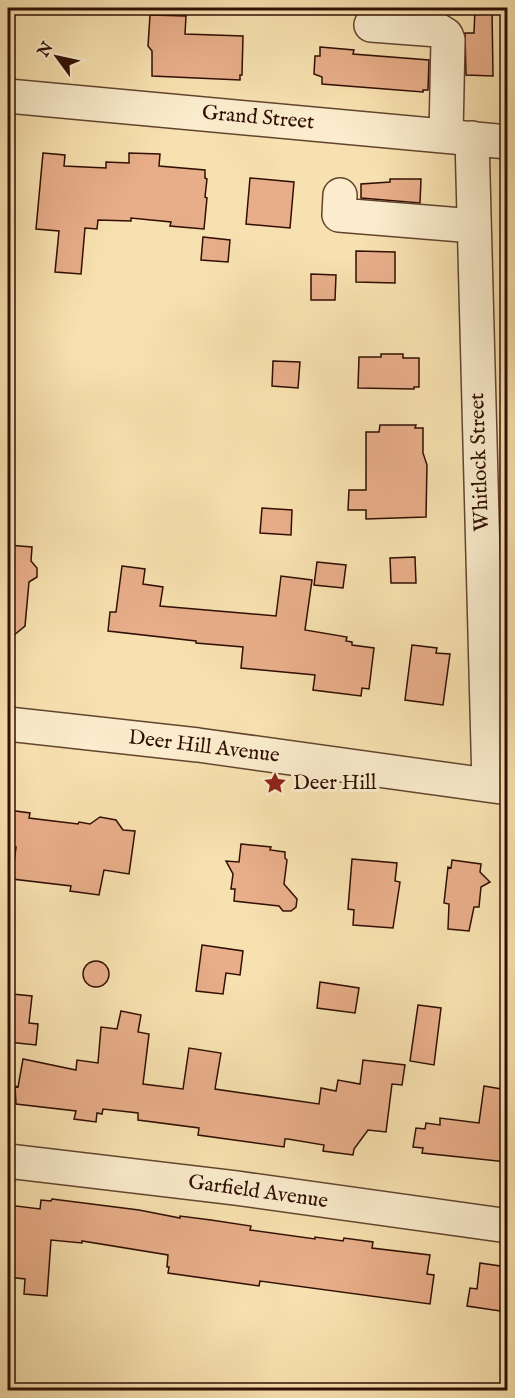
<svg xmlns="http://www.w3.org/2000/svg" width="515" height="1398" font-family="'IM FELL English',serif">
  <rect width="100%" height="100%" fill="#f8e1b0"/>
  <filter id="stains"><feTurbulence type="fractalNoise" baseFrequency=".00333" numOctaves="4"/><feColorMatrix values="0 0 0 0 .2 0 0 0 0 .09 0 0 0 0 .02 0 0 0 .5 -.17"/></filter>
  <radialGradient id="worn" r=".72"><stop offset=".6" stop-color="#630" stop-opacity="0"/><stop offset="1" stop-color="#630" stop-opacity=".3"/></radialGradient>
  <path fill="#e8ae8a" stroke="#300f03" stroke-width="1.5" d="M475,9h17l1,67 -27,-1 -1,-42h9z
    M150,15l36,1 -1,18 58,2 -1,39h-2v5l-88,-4v-25l-4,-5z
    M320,47l34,3 -1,4 76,6 -1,30h-5v2l-101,-8v-7l-8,-3 1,-18h5z
    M43,153l22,2 -1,11 42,2v-6l23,1v-10l31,1 -1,12 46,4v8l2,1 -2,18 2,1 -3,31 -34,-3 1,-4 -40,-4v3l-33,-1 -1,9 -12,-1 -4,46 -26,-2 4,-41 -23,-2z
    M250,178l44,4 -4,46 -44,-4z
    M390,179h31l-1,24 -59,-5v-14l29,-2z
    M203,237l27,3 -2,22 -27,-2z
    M356,251l39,1v31l-39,-1z
    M311,274l25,1 -1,25h-24z
    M381,354h22v4h16v29h-5v2l-56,-1 1,-31h22z
    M273,361l27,1 -2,26 -26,-2z
    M380,425h36l-1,3h8v25l4,12 -1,52 -60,2v-9h-18l1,-20h17v-58h13z
    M262,508l30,2 -1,25 -31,-2z
    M8,545l24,2 -1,14 6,7v9l-8,5 -4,44 -17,14z
    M415,557l1,26h-25l-1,-25z
    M317,562l29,3 -3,23 -29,-3z
    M122,566l23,3 -2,15 20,3 -3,19 116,10 5,-40 31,4 -7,50 42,7 -1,4 6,1v3l22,3 -5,41 -7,-1 -1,8 -48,-6 2,-15 -74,-7 2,-21 -47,-4v-2l-88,-10 2,-19h6z
    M412,645l25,3 -1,5 14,1 -7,51 -38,-5z
    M8,810l22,3 -1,5 49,6 1,-2 11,2 10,-7 16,3 7,10 12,1 -6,43 -25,-4 -5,25 -29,-4 1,-5 -59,-7 4,-32h-4l1,-4 -5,-1z
    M241,844l30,3 -1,3 15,2v6l2,2 -3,24 13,15 -1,8 -5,4h-8l-4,-5 -45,-5 1,-12h-4l2,-15 -7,-13 13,1z
    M352,859l45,4 -2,18 5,1 -7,46 -40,-3 1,-15 -6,-1z
    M452,860l29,4 -1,8 10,10 -9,5 -2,20h-5l-5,24 -21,-2 1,-25 -5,-1 4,-36 3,1z
    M202,945l41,6 -3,24 -14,-2 -3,21 -27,-3z
    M83 974a13 13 0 1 1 26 0a13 13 0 1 1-26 0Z
    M320,982l39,6 -4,25 -38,-5z
    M12,994l20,2 -3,27 9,1 -2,21 -28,-3v-22h1z
    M418,1005l23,3 -7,57 -24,-4z
    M121,1011l20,4 -3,17 11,2 -6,50 40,5 6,-41 32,5 -6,36 104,15 2,-16 15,3 2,-11 22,4 3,-24 42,5 -3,20 -10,-1 -6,48 -18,-2 -14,19 -1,6 -30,-4 1,-6 -36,-6h-3l-1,8 -86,-12 1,-7 -61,-8v-7l-35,-4 -1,5 -5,-1 -1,9 -22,-3 2,-8 -60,-7 -1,-18 3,1 5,-28 53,11 1,-10 21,3 3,-36 16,2z
    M484,1086l23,4v72l-85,-9 1,-5 -10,-1 3,-19 9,1 1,-6 14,2v-7l39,5z
    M52,1199l87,11 41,8v-2l31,4 40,6 -1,4 65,9v-2l28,4 1,-3 29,4 -1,6 58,7 -3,19 7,1 -4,29 -170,-23 -1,5 -91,-13 1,-6h-2l1,-12 -86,-14v2l-31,-3 -4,56 -23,-2 1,-15 -17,-2v-72l32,4 1,-9 10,1z
    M480,1263l27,4 -1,37 -5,-1 -1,8 -33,-5 3,-18 7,1z"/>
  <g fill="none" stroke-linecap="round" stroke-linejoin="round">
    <g stroke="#62442e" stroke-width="36">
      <path id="minor" d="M371,25l67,5 8,5 2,5 -2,95
        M8,96l500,46
        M472,138l17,647
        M340,195l-1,20 135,11
        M8,724l190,21 310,43
        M8,1161l228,27 272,38"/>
    </g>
    <use href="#minor" stroke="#faeccc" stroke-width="33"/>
  </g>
  <defs>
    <g id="sight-bare" transform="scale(1.8)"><path d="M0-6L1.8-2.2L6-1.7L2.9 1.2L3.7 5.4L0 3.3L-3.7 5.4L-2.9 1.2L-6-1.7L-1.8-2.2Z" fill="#8f2418" stroke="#faeccc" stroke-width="2.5" paint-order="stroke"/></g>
  </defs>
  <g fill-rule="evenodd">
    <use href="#sight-bare" x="275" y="783"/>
  </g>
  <g text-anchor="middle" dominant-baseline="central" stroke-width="6" stroke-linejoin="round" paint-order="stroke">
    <g font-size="21" fill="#300f03" stroke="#faeccc">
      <text transform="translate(258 118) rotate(5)">Grand Street</text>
      <text transform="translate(480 462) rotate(-92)">Whitlock Street</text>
      <text transform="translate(204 747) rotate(7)">Deer Hill Avenue</text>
      <text transform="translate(258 1192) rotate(8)">Garfield Avenue</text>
    </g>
    <g font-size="21" fill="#300f03" stroke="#faeccc" text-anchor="start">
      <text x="293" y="783">Deer Hill</text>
    </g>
  </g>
  <rect width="515" height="1398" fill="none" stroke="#f8e1b0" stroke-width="30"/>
  <rect x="9" y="9" width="497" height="1380" fill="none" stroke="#300f03" stroke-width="3"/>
  <rect x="15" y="15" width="485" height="1368" fill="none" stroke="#300f03" stroke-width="1.5"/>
  <g transform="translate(57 57) rotate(303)" stroke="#faeccc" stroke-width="4.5" paint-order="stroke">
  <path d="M0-4.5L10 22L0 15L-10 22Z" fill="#300f03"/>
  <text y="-9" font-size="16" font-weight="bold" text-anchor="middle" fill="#300f03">N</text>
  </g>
  <rect width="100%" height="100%" filter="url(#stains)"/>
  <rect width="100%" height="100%" fill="url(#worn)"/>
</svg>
